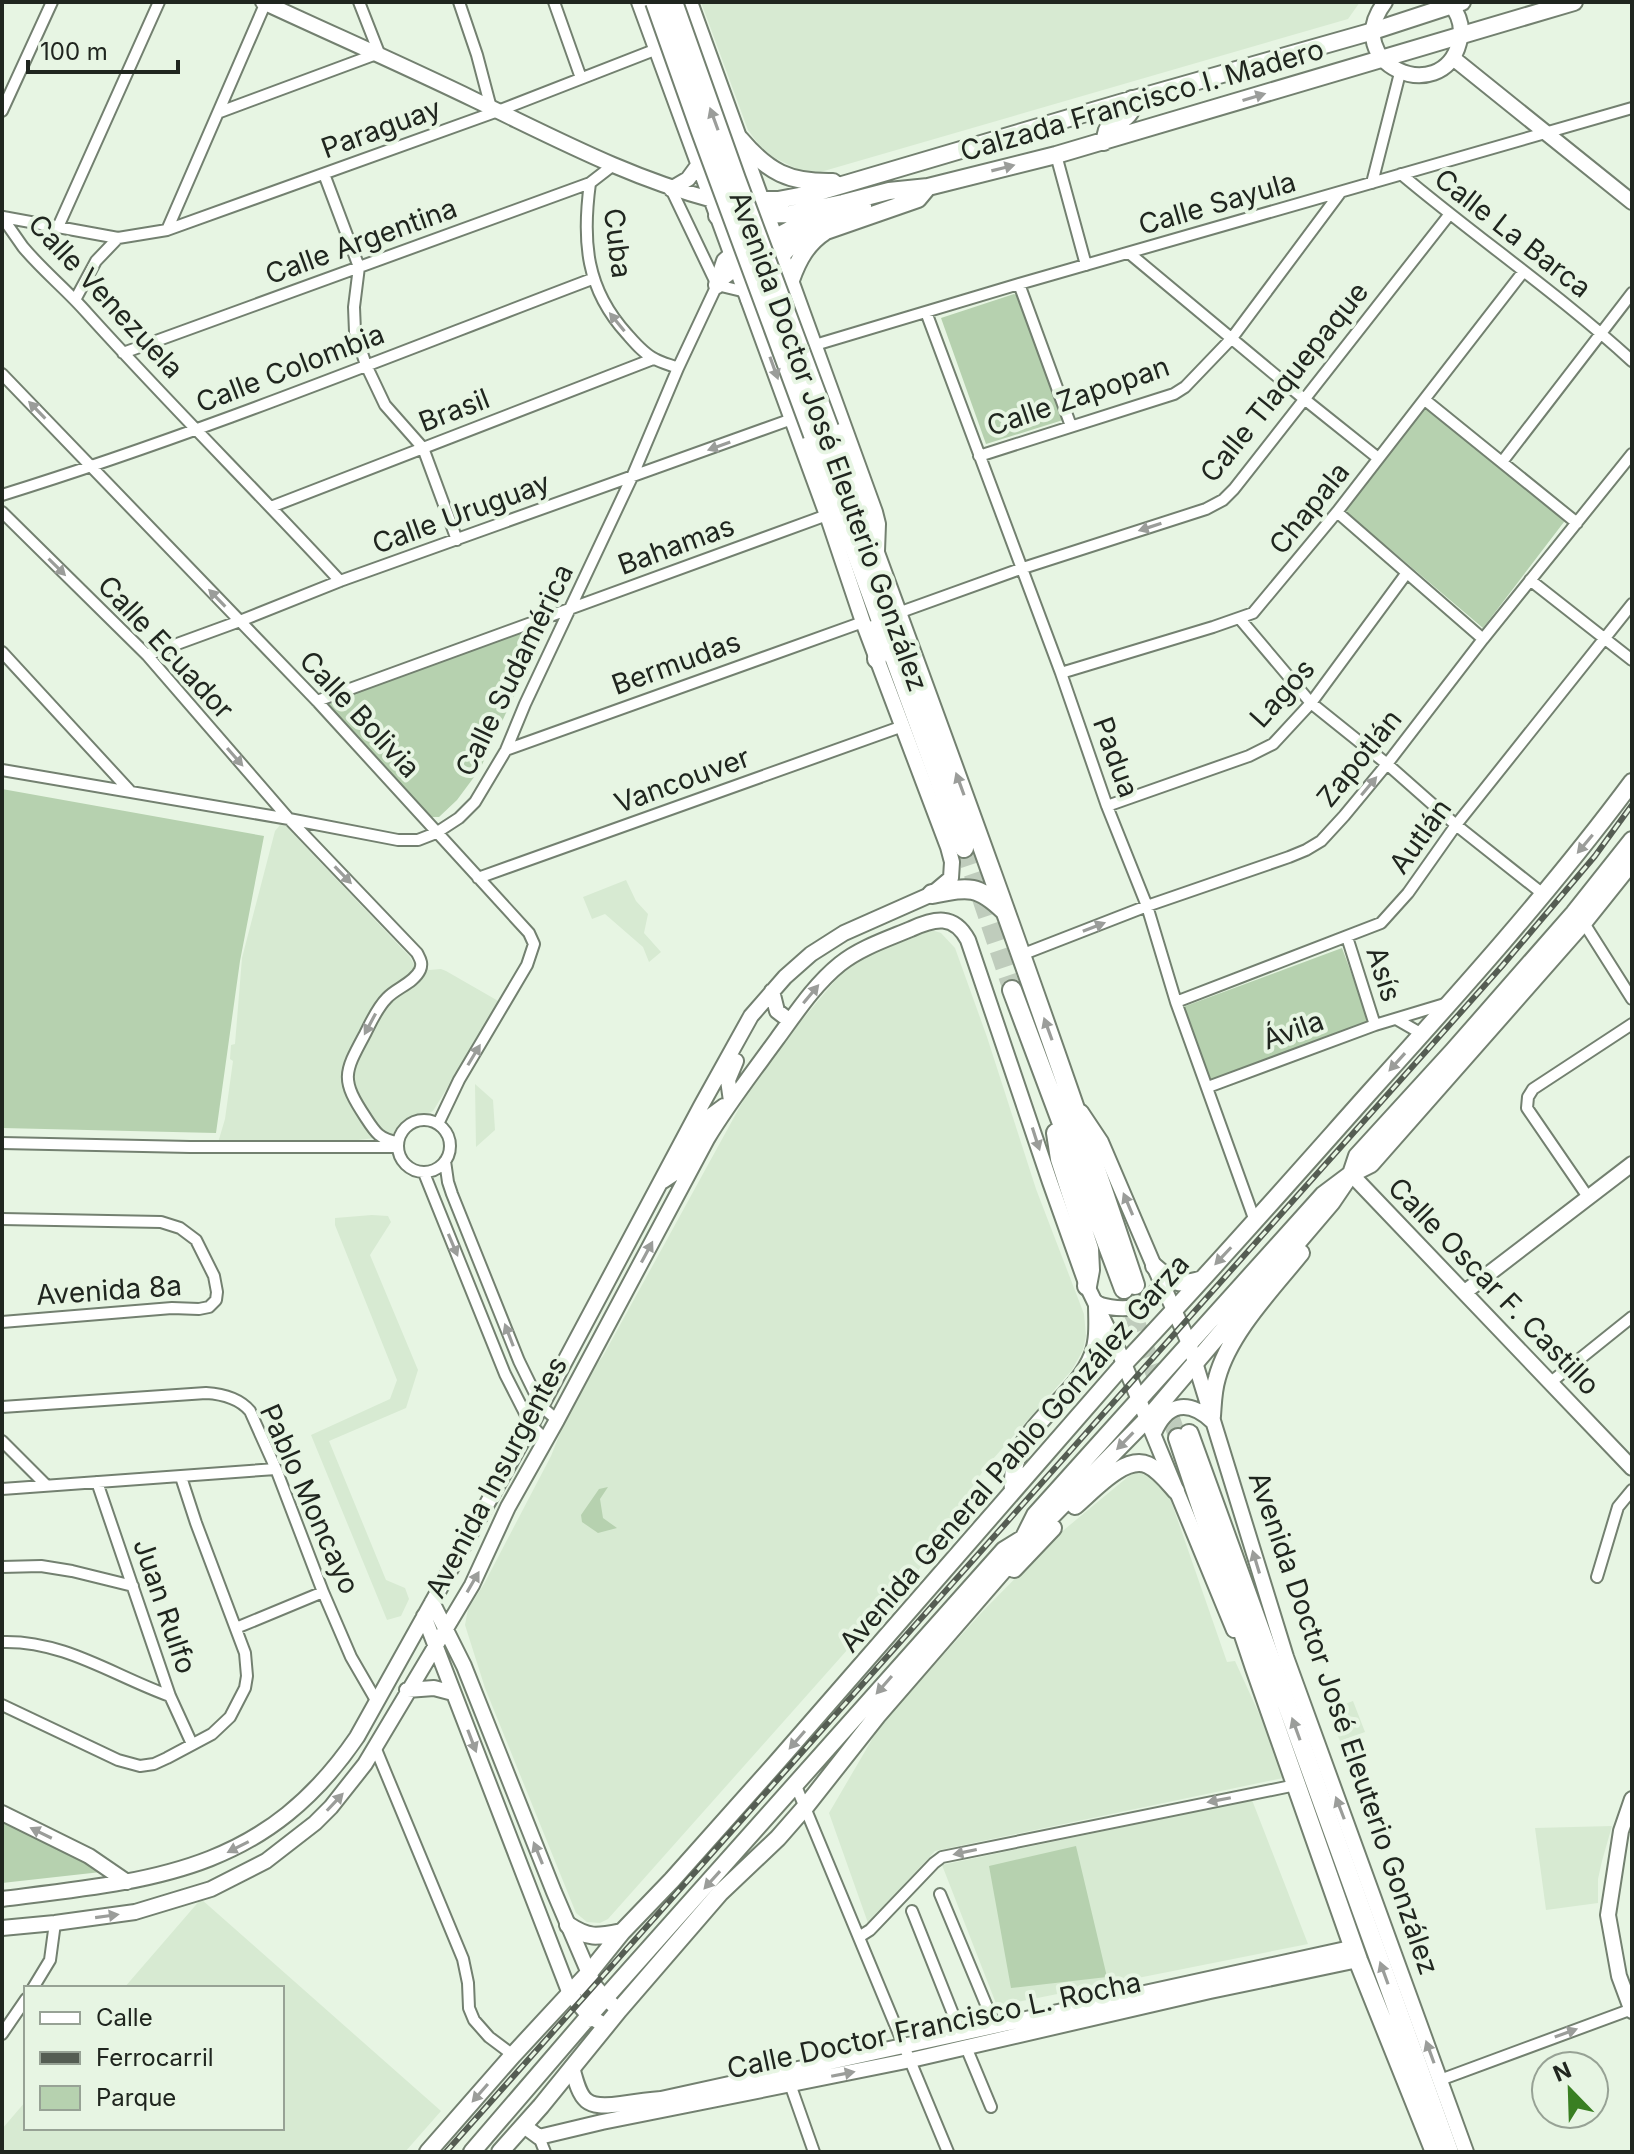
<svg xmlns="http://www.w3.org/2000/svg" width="1634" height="2154" font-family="Inter,sans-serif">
  <rect width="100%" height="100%" fill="#e7f5e3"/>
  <path fill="#d7ead2" d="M701,2h659l-12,17 -531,154 -16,-2 -28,-14 -14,-12 -11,-15z
    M280,825l6,1 124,131 3,6 16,7 12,-1 5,2 54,31 -67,109 -27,12 -15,13 -49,6 -125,4 8,-27 8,-58 -3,-2 1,-14 4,-1 7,-86 33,-127z
    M626,880l10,21 12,13 -4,19 17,19 -12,10 -6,-15 -38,-33 -13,5 -9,-22z
    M932,930l9,3 14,15 32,89 49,152 48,125 2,22 -3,14 -11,20 -87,98 -14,21 9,7 -50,56 -10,16 -312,351 -8,4 -13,-1 -11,-9 -91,-225 -20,-63 3,-16 16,-25 67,-128 21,-53 17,-29 14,-18 157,-286 84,-100 30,-19 48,-20z
    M475,1084l18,16 2,30 -19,17z
    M372,1215l16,1 3,6 -21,33 48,115 -12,38 -77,33 57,139 19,8 4,11 -8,17 -14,4 -76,-185 79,-36 7,-19 -62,-155v-7z
    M1141,1466l14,10 15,22 57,164 8,-1 53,116 -353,74 -67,72 -39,-110 52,-89 102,-113 76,-77z
    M1353,1701l12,31 -25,9 -12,-31z
    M1252,1800l56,144 -311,62 -55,-141z
    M1612,1826l-10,35 -4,18v24l-52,7 -11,-82z
    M201,1899l240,212 -36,41h-403v-23l24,-28v27h256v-140h-158z"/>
  <path fill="#b6d1af" d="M1014,294l4,2 45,120v4l-77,24 -45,-126z
    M1427,404l140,114 -84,110 -139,-118z
    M535,626l6,1 2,6 -63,136 -23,31 -18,17h-9l-104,-113 4,-4z
    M2,789l262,47 -24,125 -24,172 -214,-5z
    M1342,948l27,73 -159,63 -27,-77z
    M608,1487l-8,12 3,19 14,10 -19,5 -16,-11 -1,-7 18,-26z
    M2,1817l99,51v4l-99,11z
    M1076,1846l31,131 -96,11 -22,-122z"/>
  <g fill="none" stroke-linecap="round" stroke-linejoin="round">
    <path stroke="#bfccbc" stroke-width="18" stroke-dasharray="18 9" stroke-linecap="butt" d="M964,848l48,142
      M1124,1289l54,149"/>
    <g stroke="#738070" stroke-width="14">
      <path id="street" d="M459,2l18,53 14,53
        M554,2l27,76
        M2,111l50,-109
        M220,112l159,-59 -20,-51
        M1056,155l30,110
        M324,174l35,93 -5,40 1,25 11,33 19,40 38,43 34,92
        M1401,174c76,64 158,120 231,187
        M590,183c-8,59 -4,106 37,151 8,9 17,20 28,25 7,4 16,6 23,9
        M1372,183l28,-110
        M671,189l46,96
        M2,217c7,10 14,20 21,30 20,24 44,43 64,66 82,91 170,178 253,268
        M3,217l115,21 49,-8 331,-119 159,-62
        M58,227l101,-225
        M167,230l99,-228
        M1129,253l174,145 75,60
        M1019,284l52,142
        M717,285l29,7
        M75,300l21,-39 22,-23
        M926,312l135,361 46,133 40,100 29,96 79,219
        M815,345l204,-61 613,-176
        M123,353l467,-170 22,-17
        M2,374l315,327 212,232 5,11 -7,21 -68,115 -21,44
        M1425,400l152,123
        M979,456l195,-62 11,-7 47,-49 108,-145
        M1502,462l130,-169
        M2,495c200,-62 395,-142 590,-216
        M271,507l382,-148
        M2,512l145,143 142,164 128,134c3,6 6,10 3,17 -6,13 -24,18 -33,28 -10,10 -16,24 -22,36 -21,39 -25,45 1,84 9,14 14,22 32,24
        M1337,512l146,127
        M1530,580l102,80
        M898,613l122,-44 186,-60 17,-9 11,-11 215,-274
        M1240,619l71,84 76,61 69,61 87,69
        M2,652l128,139
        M147,655l93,-34 100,-40 452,-162
        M1061,673l152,-46 40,-14 84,-101 186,-240
        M317,701l510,-186
        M506,750l357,-128
        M2,770l287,49 109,21h20l18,-7 23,-15 16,-16 31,-52 19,-46 107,-227 46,-109 39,-83 20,-15
        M1107,806l142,-50 24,-12 38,-41 95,-129
        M478,878l425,-152
        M1582,920l50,79
        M1347,937l28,88
        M1021,955l126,-49 142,-49 17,-7 15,-9 23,-25 43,-52 96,-125 149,-185
        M1176,1002l205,-79 27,-30 48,-68 176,-221
        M1396,1019l26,15
        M1208,1087l167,-62 73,-22
        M398 1146a26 26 0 1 1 52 0a26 26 0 1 1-52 0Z
        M2,1143l188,4h206
        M445,1161l3,21 4,12 67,167 22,45 16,14
        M424,1173l81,201 26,51 14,14
        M1588,1197l-61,-89 1,-11 5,-8 99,-65
        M2,1219l159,3 19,6 16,12 18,36 3,16 -1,8 -7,7 -10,2 -27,-1 -170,14
        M1551,1382l81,-65
        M2,1407l204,-14c17,1 33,5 44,18l26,58 47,123 28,65 26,45
        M2,1441l44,44
        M97,1482l73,214 22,48
        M2,1489l274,-20
        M2,1567l39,-1 31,5 61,15
        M1597,1577l21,-70 14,-17
        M236,1628l87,-36
        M2,1642c62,-2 112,34 168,54
        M2,1705l116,55 22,6 14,-2 13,-6 45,-24 18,-17 15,-29 2,-12 -2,-23 -49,-130 -15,-46
        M375,1747l88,212 5,24 1,25 5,12 15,17 24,18
        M796,1786l152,366
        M940,1894l55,132
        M912,1911l49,123
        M859,1937l11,-7 64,-67 8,-6 354,-72
        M33,1988l17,-28 5,-37
        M2,2034l24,-35
        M966,2047l25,60
        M1440,2080l192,-71
        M790,2084l24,68
        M539,2137l6,15"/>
    </g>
    <g stroke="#738070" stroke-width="18">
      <path id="secondary" d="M263,2c71,33 142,64 212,98 80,38 152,77 238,100
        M690,2l185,510 3,12 -1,27
        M1385,2c-47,62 57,106 74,41 5,-15 0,-29 -10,-41
        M1453,58l179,144
        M671,189l17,-10 11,-15
        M772,991l5,20 13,10
        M731,1101l-3,-21 8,-19
        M1081,1112l20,30 53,124 35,77 97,314 180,495
        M1351,1174l281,294
        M663,1181l15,-10 27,-51 19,-14
        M1465,1292l167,-128
        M1097,1304c27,8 50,7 64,-21
        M1154,1433c13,-30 34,-34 58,-12
        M432,1602l32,64 90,226 40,93 12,14 13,11
        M424,1616l146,378 19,22 17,10
        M407,1690l27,-2 19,5
        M1632,1799l-11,32 -13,84 11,61 13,35
        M2,1813l87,43 38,26
        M2,1899c151,-19 262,-26 355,-162l174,-312 170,-319 50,-90 34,-39 26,-23 33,-21 88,-39 19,-16 1,-16 -4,-15 -85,-225 -36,-107 -188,-513
        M2,1928l53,-5 80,-11 76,-23 55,-28 49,-38 16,-16 34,-43 107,-179 36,-78 49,-87 150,-281c21,-35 46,-67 70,-100 19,-26 38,-55 63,-75 20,-16 47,-25 71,-35 24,-11 43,-15 57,11l82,242 37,104 33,68 114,276
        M572,2067c9,35 13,42 49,37 13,-2 26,-4 40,-5l694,-152
        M524,2126l15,11 63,-15 309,-62 299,-69 148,-31"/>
    </g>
    <g stroke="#738070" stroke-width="20">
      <path id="primary" d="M740,139c28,33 49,44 93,43
        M1104,142l3,-12c11,-8 29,-14 25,-31
        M713,200h65l37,-7 305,-90 250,-71 92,-30
        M717,216l73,-2 53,-11 46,-12 39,-4 128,-32 518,-153
        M737,270l24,-12
        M791,280c7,-20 16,-37 35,-49l92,-32 10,-12
        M717,285l8,-24 7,-6 44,-18 43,-23
        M749,299c17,-27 36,-52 62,-70 15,-10 35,-17 52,-23
        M1154,1266c18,16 24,21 48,13
        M1212,1416c1,-13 1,-25 5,-38 12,-45 55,-89 84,-125
        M1013,1491c-5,-66 60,-85 80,-137 6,-16 4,-34 4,-50
        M1075,1506c17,-14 50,-52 73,-41 11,5 20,17 28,26
        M1014,1569l39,-41
        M568,1925c21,14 29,12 54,7
        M588,2019l1,-46
        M428,2152l85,-97 76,-82 33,-41 50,-52 106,-119 346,-397c84,-89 164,-180 245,-271 91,-101 182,-202 263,-311
        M472,2152l117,-136 415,-466 36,-22 110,-112 182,-214 19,-28 6,-18 96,-105 121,-138 58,-73
        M500,2152l41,-46 78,-96 101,-117 58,-55 28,-32 71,-90 136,-157 22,-44 288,-320 28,-21 20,-10 213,-242 48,-60"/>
    </g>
    <g stroke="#738070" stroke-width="22">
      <path id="highway" d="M829,428c105,285 210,569 306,857
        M813,435l151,413
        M873,630l5,21 -1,8
        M932,894c36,-7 45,-10 72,16
        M1012,990l112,299
        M1056,1133l4,26 29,90 1,21 -3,16
        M1189,1434l260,718
        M1178,1438l77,230 103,292 77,192"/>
    </g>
    <use href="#street" stroke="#fff" stroke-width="10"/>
    <use href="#secondary" stroke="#fff" stroke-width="14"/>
    <use href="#primary" stroke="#fff" stroke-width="16"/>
    <use href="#highway" stroke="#fff" stroke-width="18"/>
    <g stroke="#555d53" stroke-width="6">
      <path id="rail" d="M446,2152l1056,-1186 93,-110 37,-51"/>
    </g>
    <use href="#rail" stroke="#e7f5e3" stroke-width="3" stroke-dasharray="9" stroke-linecap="butt"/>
    <g stroke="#738070" stroke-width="22" stroke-linecap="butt">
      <path id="highway-bridge" d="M655,2l45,127 113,306
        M673,2l63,177 93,249"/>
    </g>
    <use href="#highway-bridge" stroke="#fff" stroke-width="18"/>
  </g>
  <defs><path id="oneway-solid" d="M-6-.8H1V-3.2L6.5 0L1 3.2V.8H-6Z" transform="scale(2)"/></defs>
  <g fill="#9b9d9a">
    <use href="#oneway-solid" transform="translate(1254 97) rotate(-17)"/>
    <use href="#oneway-solid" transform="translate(714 119) rotate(-110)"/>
    <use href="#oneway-solid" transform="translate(1003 168) rotate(-14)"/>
    <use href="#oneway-solid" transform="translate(617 322) rotate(-129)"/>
    <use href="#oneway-solid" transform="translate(774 368) rotate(70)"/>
    <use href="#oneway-solid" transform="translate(37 410) rotate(-134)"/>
    <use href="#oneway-solid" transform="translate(719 446) rotate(160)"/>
    <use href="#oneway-solid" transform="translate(1150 527) rotate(162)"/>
    <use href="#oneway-solid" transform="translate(57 567) rotate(45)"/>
    <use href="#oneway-solid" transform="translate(217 598) rotate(-134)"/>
    <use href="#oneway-solid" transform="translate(235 757) rotate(49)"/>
    <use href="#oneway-solid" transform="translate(960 784) rotate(-110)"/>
    <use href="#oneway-solid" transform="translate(1369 786) rotate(-50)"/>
    <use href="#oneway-solid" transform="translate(1585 844) rotate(130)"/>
    <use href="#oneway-solid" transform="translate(343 875) rotate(46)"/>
    <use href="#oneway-solid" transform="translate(1094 927) rotate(-21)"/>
    <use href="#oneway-solid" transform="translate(811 994) rotate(-50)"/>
    <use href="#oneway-solid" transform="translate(370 1024) rotate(118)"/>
    <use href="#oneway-solid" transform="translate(1048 1029) rotate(-110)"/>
    <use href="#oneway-solid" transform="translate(474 1055) rotate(-59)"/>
    <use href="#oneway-solid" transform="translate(1397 1062) rotate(132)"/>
    <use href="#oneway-solid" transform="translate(1036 1139) rotate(72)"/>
    <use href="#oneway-solid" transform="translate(1128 1204) rotate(-113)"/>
    <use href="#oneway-solid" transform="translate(453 1245) rotate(67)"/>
    <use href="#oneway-solid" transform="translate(647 1252) rotate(-62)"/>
    <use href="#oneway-solid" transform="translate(1223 1256) rotate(133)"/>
    <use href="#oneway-solid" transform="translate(509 1335) rotate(-111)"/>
    <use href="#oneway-solid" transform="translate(1125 1441) rotate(134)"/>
    <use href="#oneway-solid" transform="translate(1256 1562) rotate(-107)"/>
    <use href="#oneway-solid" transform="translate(473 1582) rotate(-60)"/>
    <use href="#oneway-solid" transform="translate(884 1685) rotate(131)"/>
    <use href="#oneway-solid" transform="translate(1296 1729) rotate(-110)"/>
    <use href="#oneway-solid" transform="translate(797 1740) rotate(131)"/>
    <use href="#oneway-solid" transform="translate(472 1741) rotate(69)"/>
    <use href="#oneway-solid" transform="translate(1219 1800) rotate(169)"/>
    <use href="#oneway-solid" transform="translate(335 1802) rotate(-47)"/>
    <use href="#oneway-solid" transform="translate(1340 1808) rotate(-111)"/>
    <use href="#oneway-solid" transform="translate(41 1833) rotate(-154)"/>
    <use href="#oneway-solid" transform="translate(238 1847) rotate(153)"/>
    <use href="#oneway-solid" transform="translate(965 1852) rotate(168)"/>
    <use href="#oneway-solid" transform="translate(538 1853) rotate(-112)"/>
    <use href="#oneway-solid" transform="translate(712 1880) rotate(132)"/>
    <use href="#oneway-solid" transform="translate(107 1916) rotate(-8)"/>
    <use href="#oneway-solid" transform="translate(1384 1973) rotate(-110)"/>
    <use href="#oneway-solid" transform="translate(1566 2033) rotate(-20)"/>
    <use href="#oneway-solid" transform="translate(1430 2052) rotate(-110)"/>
    <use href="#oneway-solid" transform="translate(843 2074) rotate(-11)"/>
    <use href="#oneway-solid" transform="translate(480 2093) rotate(131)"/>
  </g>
  <g text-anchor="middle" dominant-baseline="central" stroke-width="8" stroke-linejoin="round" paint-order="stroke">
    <g font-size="28" fill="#20261f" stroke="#e7f5e3">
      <text transform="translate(1142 100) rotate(-16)">Calzada Francisco I. Madero</text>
      <text transform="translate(381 128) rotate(-20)">Paraguay</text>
      <text transform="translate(1217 203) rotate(-16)">Calle Sayula</text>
      <text transform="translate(1513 233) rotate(38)">Calle La Barca</text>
      <text transform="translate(361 241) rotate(-20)">Calle Argentina</text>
      <text transform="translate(618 243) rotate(83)">Cuba</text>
      <text transform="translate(106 296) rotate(47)">Calle Venezuela</text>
      <text transform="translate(290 368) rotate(-21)">Calle Colombia</text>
      <text transform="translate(1284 382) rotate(-51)">Calle Tlaquepaque</text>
      <text transform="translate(1078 396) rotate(-19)">Calle Zapopan</text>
      <text transform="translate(454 410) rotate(-21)">Brasil</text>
      <text transform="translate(829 441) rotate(70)">Avenida Doctor José Eleuterio González</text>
      <text transform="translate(1309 508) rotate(-51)">Chapala</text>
      <text transform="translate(461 513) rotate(-20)">Calle Uruguay</text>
      <text transform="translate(676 545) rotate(-20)">Bahamas</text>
      <text transform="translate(166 647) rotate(47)">Calle Ecuador</text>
      <text transform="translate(676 663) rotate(-20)">Bermudas</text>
      <text transform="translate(514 670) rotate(-64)">Calle Sudamérica</text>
      <text transform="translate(1282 693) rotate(-48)">Lagos</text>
      <text transform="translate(360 714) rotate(47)">Calle Bolivia</text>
      <text transform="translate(1116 757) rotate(70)">Padua</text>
      <text transform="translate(1359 758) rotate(-51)">Zapotlán</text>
      <text transform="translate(682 780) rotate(-20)">Vancouver</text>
      <text transform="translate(1420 836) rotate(-54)">Autlán</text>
      <text transform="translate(1384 974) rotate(72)">Asís</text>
      <text transform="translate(1293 1030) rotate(-20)">Ávila</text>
      <text transform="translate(1494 1286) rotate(46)">Calle Oscar F. Castillo</text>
      <text transform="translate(109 1290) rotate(-4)">Avenida 8a</text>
      <text transform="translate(1014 1453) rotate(-49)">Avenida General Pablo González Garza</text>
      <text transform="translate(496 1477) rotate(-62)">Avenida Insurgentes</text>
      <text transform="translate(310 1499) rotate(66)">Pablo Moncayo</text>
      <text transform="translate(165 1606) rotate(71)">Juan Rulfo</text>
      <text transform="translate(1344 1723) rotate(71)">Avenida Doctor José Eleuterio González</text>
      <text transform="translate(934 2025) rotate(-12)">Calle Doctor Francisco L. Rocha</text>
    </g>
  </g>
  <rect width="1634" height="2154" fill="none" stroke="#20261f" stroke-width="8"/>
  <rect x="24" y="1986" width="260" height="144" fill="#e7f5e3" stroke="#97a295" stroke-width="2"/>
  <rect x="40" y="2012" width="40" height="12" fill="#ffffff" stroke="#97a295" stroke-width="2"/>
  <text x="96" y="2026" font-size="24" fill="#20261f">Calle</text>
  <rect x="40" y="2052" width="40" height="12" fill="#555d53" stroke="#97a295" stroke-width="2"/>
  <text x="96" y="2066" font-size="24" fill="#20261f">Ferrocarril</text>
  <rect x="40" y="2086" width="40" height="24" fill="#b6d1af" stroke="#97a295" stroke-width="2"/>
  <text x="96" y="2106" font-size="24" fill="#20261f">Parque</text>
  <g transform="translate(1570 2090) rotate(337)"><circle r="38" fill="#e7f5e3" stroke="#97a295" stroke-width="2"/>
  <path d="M0-6L14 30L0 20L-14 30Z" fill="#397f22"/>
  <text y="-12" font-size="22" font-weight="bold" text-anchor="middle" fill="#20261f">N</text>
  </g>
  <path d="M28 60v12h150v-12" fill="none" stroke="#20261f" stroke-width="4"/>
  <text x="40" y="60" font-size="24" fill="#20261f" stroke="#e7f5e3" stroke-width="6" paint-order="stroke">100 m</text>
</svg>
